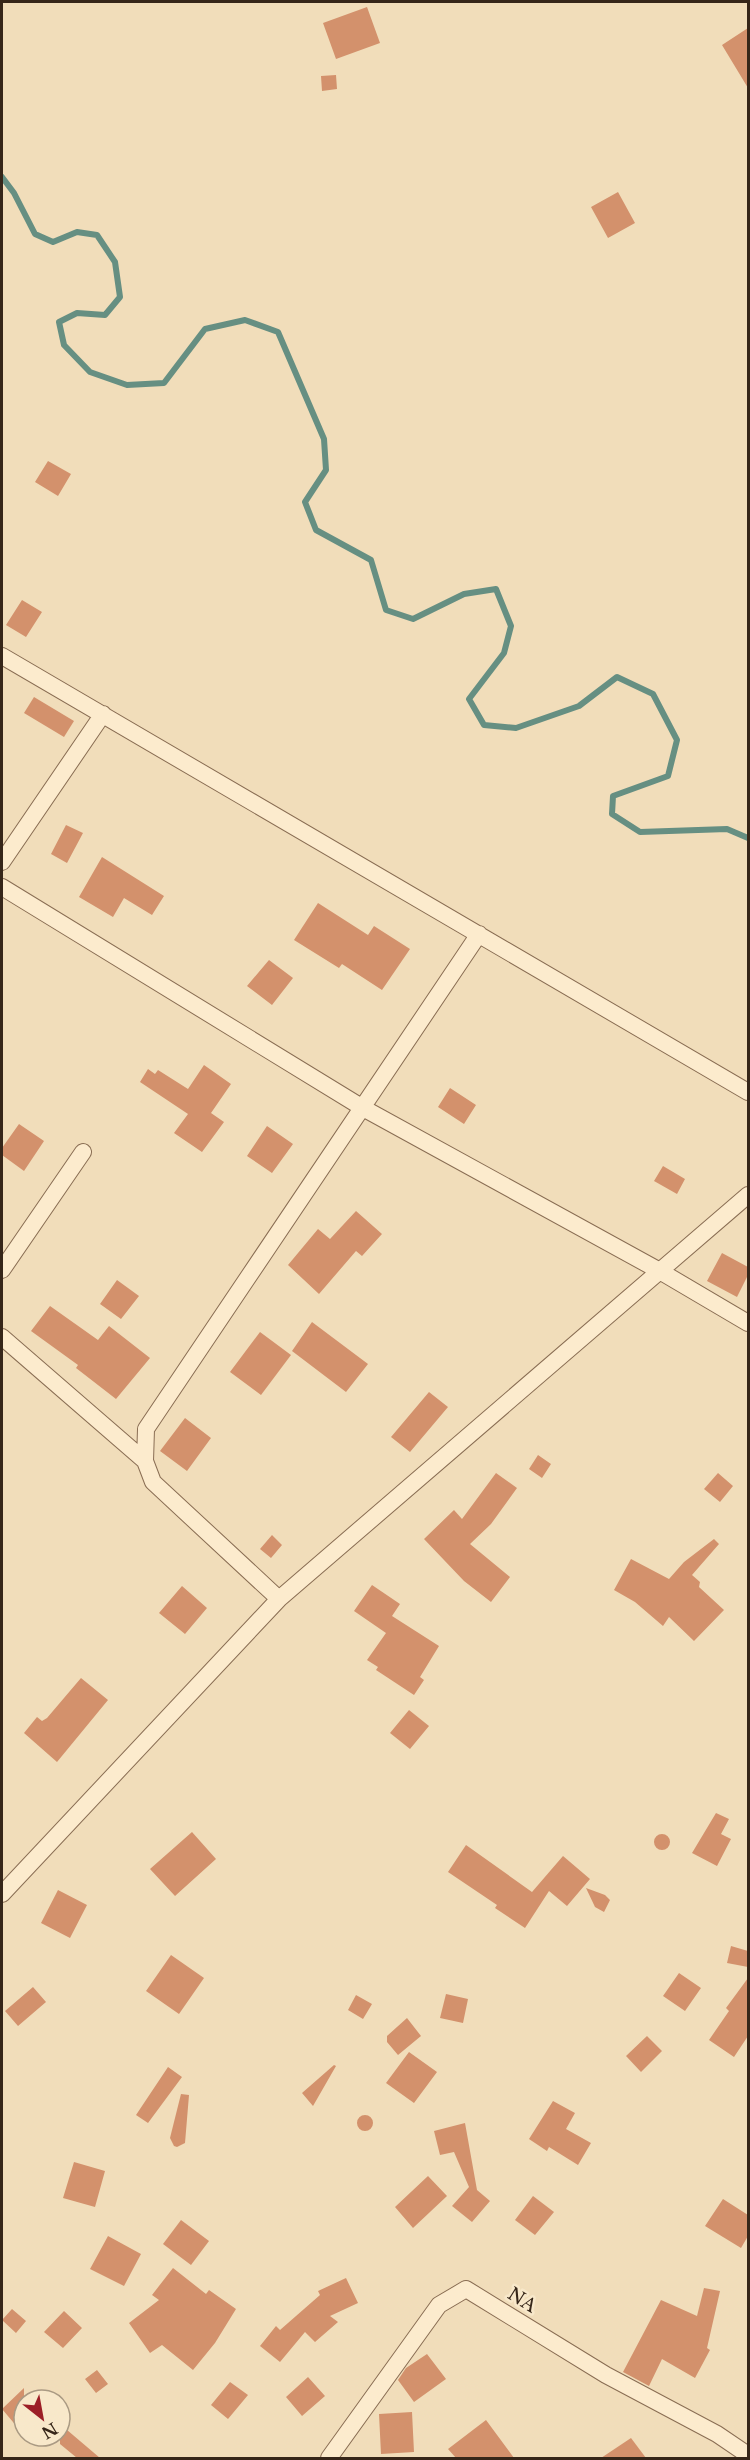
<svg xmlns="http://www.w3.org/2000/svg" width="750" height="2460" font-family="'Libre Baskerville',serif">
  <rect width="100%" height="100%" fill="#f1ddba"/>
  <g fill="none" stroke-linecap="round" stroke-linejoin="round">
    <path stroke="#668f82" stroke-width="6" d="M2,177l12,16 21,41 18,8 24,-10 20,3 18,27 5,35 -15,18 -28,-2 -18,9 5,23 26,27 37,13 37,-2 41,-54 40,-9 33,12 46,107 2,31 -21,32 11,28 55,30 15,50 27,9 51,-25 32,-5 15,37 -7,27 -35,46 15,26 32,3 63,-22 38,-29 36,17 24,46 -9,36 -55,20 -1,18 28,18 87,-3 21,9"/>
  </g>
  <path fill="#d3916c" d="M367,7l13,36 -44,16 -13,-36z
    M748,28v60l-26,-43z
    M336,75l1,14 -15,2 -1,-15z
    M618,192l17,31 -27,15 -17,-31z
    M48,461l23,13 -13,22 -23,-14z
    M22,600l20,12 -16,25 -20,-12z
    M34,697l40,24 -10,16 -40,-24z
    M66,825l17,8 -16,30 -16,-9z
    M102,857l62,39 -12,19 -28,-17 -11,19 -34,-20z
    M318,903l50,32 6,-9 36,23 -28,41 -40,-26 -3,4 -45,-28z
    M269,960l24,18 -21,27 -25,-19z
    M204,1065l27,19 -20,29 13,9 -22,30 -28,-19 14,-19 -48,-32 8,-13 7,5 3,-4 30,19z
    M450,1088l26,17 -12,19 -26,-17z
    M19,1124l25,17 -20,30 -22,-16v-7z
    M267,1126l26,18 -21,29 -25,-17z
    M663,1166l22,13 -8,15 -23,-13z
    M356,1211l26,23 -20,22 -6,-5 -37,43 -31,-29 30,-36 12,10z
    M722,1253l26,14v8l-11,22 -30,-16z
    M117,1280l22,16 -18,23 -21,-15z
    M50,1306l48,34 11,-14 41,32 -34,41 -40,-31 2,-3 -47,-34z
    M312,1322l56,42 -22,28 -54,-41z
    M260,1332l31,23 -30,40 -31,-23z
    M429,1392l19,15 -38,45 -19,-15z
    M185,1418l26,20 -24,33 -27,-20z
    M538,1455l13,9 -9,14 -13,-9z
    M496,1473l21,15 -26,36 -21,20 40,33 -19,25 -27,-21 -40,-42 30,-29 8,9z
    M718,1473l15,13 -13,16 -16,-13z
    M272,1535l10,10 -11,13 -11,-9z
    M714,1539l5,5 -27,31 8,7 -1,5 25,23 -30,31 -25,-24 -6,9 -28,-24 -21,-12 17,-31 38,20 15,-17z
    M372,1585l28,19 -8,12 47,30 -19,31 4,3 -10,15 -38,-25 2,-3 -11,-7 19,-27 -32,-22z
    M182,1586l25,22 -22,26 -26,-21z
    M81,1678l27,22 -51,62 -33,-29 13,-16 5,4 5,-3z
    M409,1710l20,16 -19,23 -20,-16z
    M716,1813l13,6 -8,15 10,5 -14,27 -25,-13z
    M192,1832l24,27 -41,37 -25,-27z
    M654 1842a8 8 0 1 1 16 0a8 8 0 1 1-16 0Z
    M466,1845l66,47 31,-36 27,23 -23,27 -18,-15 -24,37 -30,-20 2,-3 -49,-33z
    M586,1888l19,7 5,5 -6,12 -9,-5z
    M58,1890l29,15 -17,33 -29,-15z
    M731,1946l17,5v16l-21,-4z
    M171,1955l33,23 -25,36 -33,-23z
    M679,1973l22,15 -16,23 -22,-15z
    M748,1978v58l-14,21 -25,-17 20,-29 -3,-3z
    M33,1987l13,15 -28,24 -13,-15z
    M446,1994l22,5 -5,24 -23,-5z
    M356,1995l16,9 -9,15 -15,-9z
    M407,2018l14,18 -23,19 -11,-13v-6z
    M647,2036l15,15 -21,21 -15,-16z
    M409,2052l28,20 -23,31 -28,-20z
    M334,2065l2,1 -23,40 -11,-13z
    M168,2067l14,10 -34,46 -12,-8z
    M181,2094l8,1 -4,48 -8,4 -3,-1 -4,-8z
    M553,2101l22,12 -9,16 25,14 -13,22 -29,-18 -2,4 -18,-12z
    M357 2123a8 8 0 1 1 16 0a8 8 0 1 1-16 0Z
    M465,2123l12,67 13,11 -18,21 -20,-16 17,-19 -15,-35 -14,3 -6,-24z
    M74,2162l31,9 -10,36 -32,-9z
    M428,2176l19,20 -34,32 -18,-21z
    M533,2196l21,16 -19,23 -20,-15z
    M723,2199l25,16v21l-7,12 -36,-22z
    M181,2220l28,21 -18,24 -28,-21z
    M108,2236l33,18 -17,32 -34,-17z
    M173,2268l33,26 3,-4 27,19 -21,34 -22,27 -31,-25 -12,8 -21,-30 30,-23 -7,-5z
    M346,2278l12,25 -28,13 8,6 -23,20 -10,-10 -25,30 -20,-16 16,-20 4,4 40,-35 -2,-4z
    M704,2288l16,3 -13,57 3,2 -15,28 -33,-19 -13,27 -26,-14 38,-72 36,16z
    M12,2309l14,12 -10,12 -14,-13z
    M64,2311l18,17 -19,20 -19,-16z
    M427,2354l19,25 -32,23 -16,-22 8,-12z
    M97,2370l11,14 -12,9 -11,-14z
    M308,2377l17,19 -23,20 -16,-19z
    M230,2382l18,13 -20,24 -17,-14z
    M24,2388v47l-22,-26z
    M412,2412l2,40 -33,2 -2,-40z
    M486,2420l28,38h-58l-8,-9z
    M60,2424l40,34h-23l-17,-14z
    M631,2438l15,20h-45z"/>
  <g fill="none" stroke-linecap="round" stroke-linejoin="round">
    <g stroke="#896d53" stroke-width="18">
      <path id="minor" d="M2,656l746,436
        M2,862l101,-148
        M2,887l361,221 295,162 90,53
        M2,1270l81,-118
        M2,1337l143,124
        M279,1599l-126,-117 -8,-21 1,-32 333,-495
        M2,1894l277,-295 469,-404
        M329,2458l110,-153 27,-16 140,86 111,59 31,21"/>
    </g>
    <use href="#minor" stroke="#fcebcd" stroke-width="16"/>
  </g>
  <g text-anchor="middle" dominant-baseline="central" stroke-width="5" stroke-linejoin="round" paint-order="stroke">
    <g font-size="18" fill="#362619" stroke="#f8e8ca">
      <text transform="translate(522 2300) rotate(32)">NA</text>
    </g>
  </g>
  <rect width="750" height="2460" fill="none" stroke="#362619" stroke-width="6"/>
  <g transform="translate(42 2418) rotate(149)"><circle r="28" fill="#f8e8ca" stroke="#aa9a83" stroke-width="1.5"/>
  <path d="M0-4.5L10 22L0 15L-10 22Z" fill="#9c1e26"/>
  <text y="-9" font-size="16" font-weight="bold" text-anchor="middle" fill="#362619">N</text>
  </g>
</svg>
